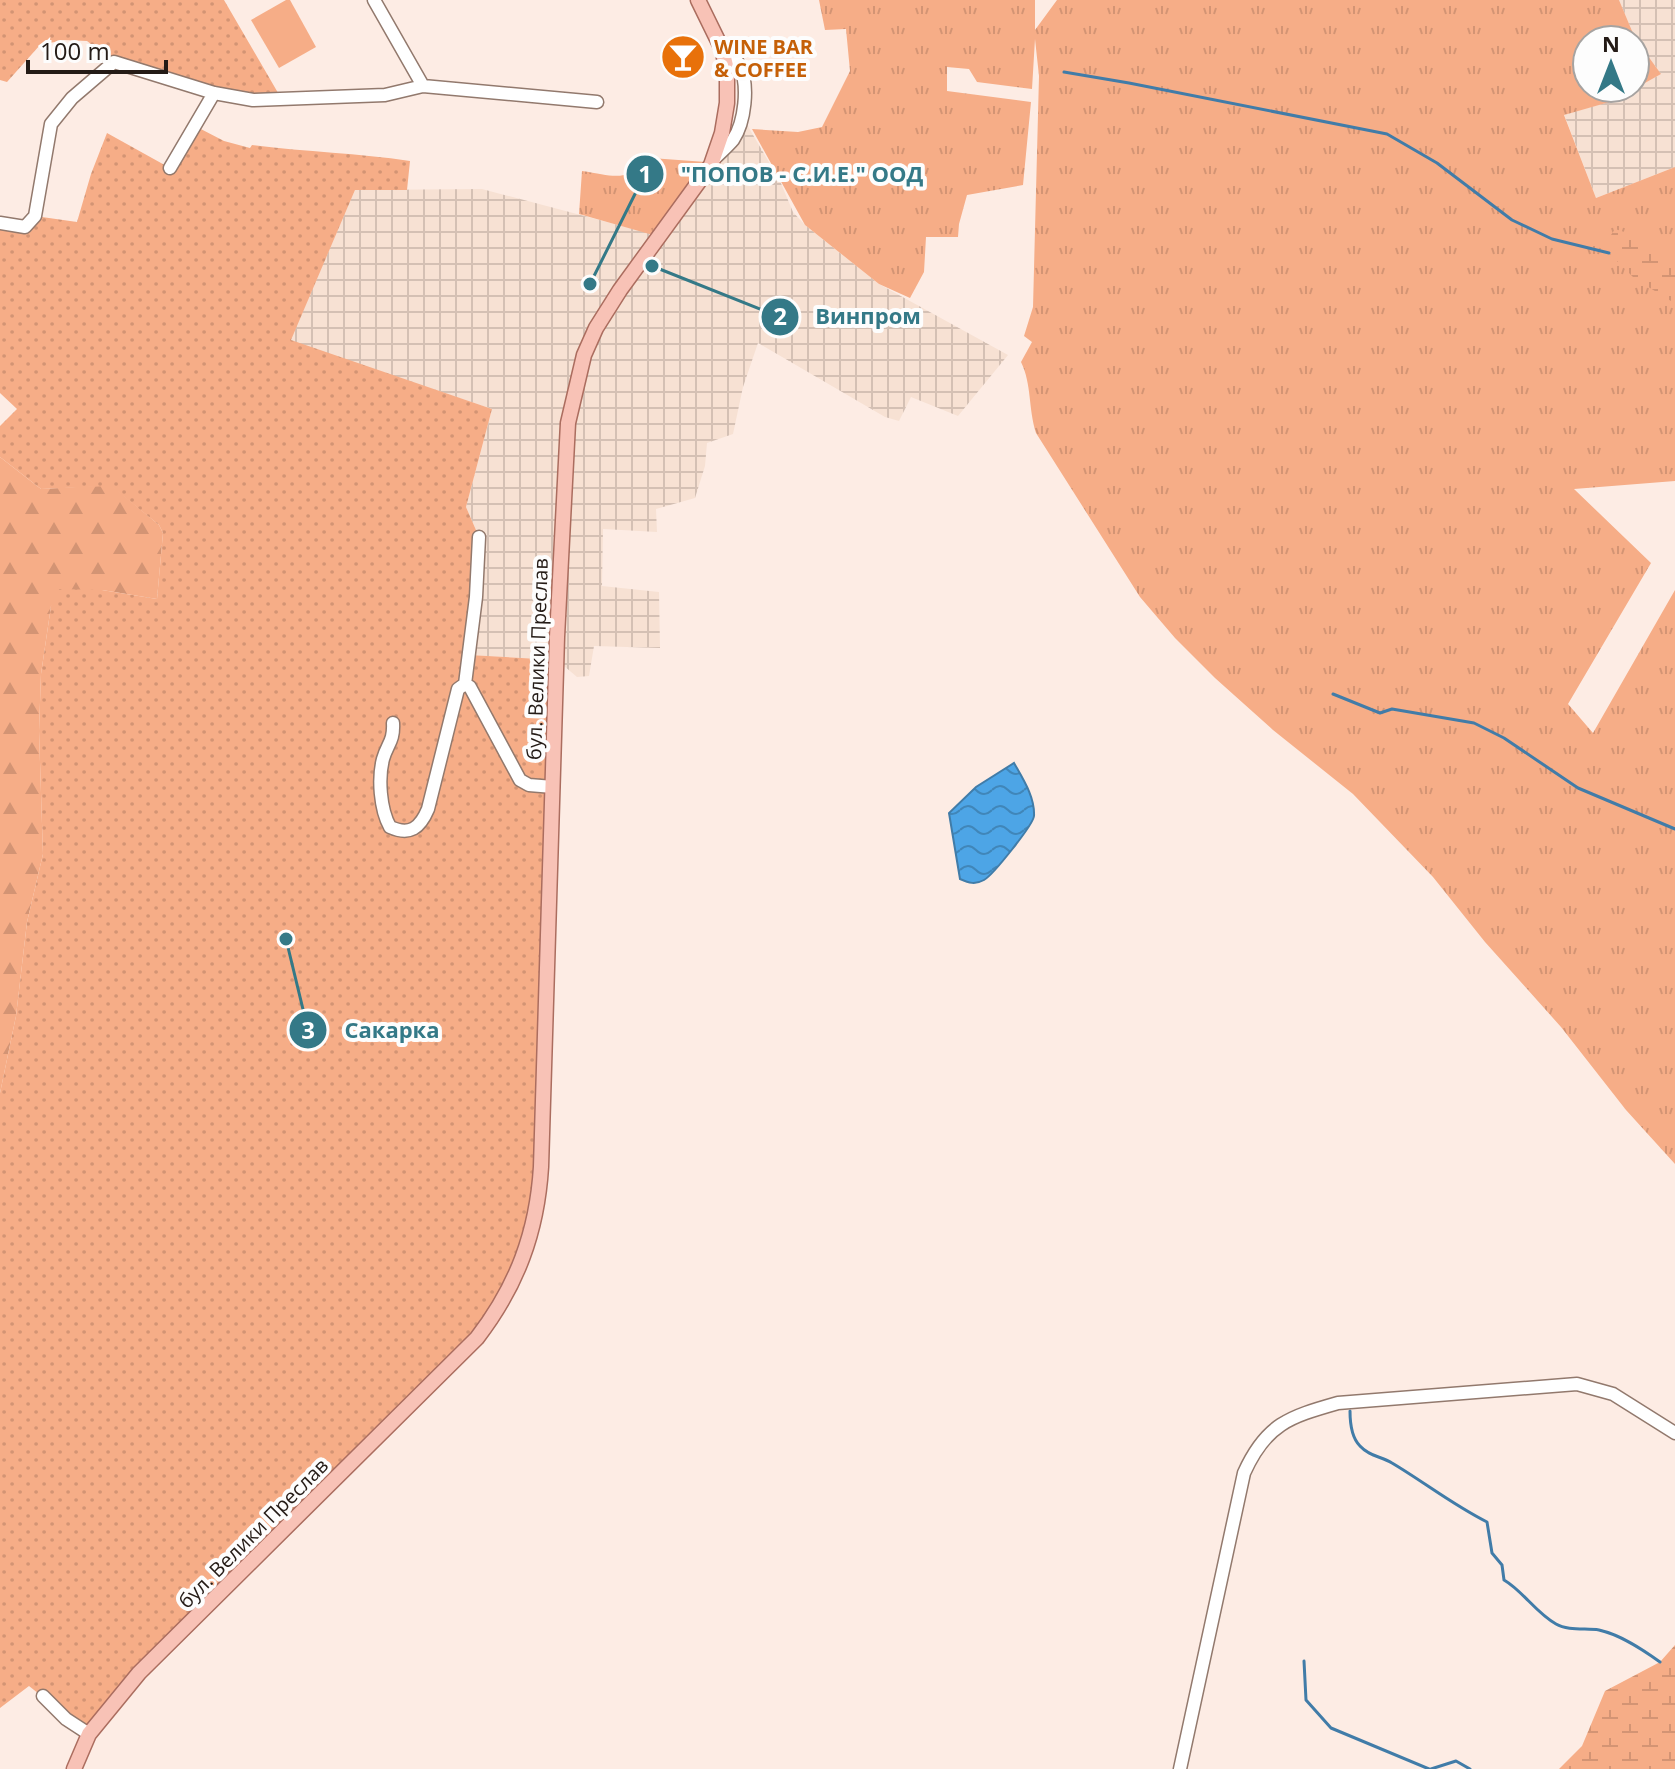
<svg xmlns="http://www.w3.org/2000/svg" width="1675" height="1769" font-family="'Open Sans',sans-serif">
  <defs>
    <pattern id="industrial-grid" width="8" height="8" patternUnits="userSpaceOnUse" patternTransform="scale(2)"><rect width="8" height="8" fill="#f7e1d3"/><path d="M0 4h8M4 0v8" fill="none" stroke="#d4c0b4"/></pattern>
    <pattern id="grass-tufts" width="24" height="20" patternUnits="userSpaceOnUse" patternTransform="scale(2)"><rect width="24" height="20" fill="#f6ad87"/><path d="M3 7l-1-3M5 7V3M7 7l1-3M15 17l-1-3M17 17v-4M19 17l1-3" fill="none" stroke="#d39474"/></pattern>
    <pattern id="forest-firs" width="22" height="20" patternUnits="userSpaceOnUse" patternTransform="scale(2)"><rect width="22" height="20" fill="#f6ad87"/><path d="M5 1l3.5 6h-7zM16 11l3.5 6h-7z" fill="#d39474"/></pattern>
    <pattern id="wetland-marsh" width="20" height="14" patternUnits="userSpaceOnUse" patternTransform="scale(2)"><rect width="20" height="14" fill="#f6ad87"/><path d="M1 5h8M5 5V1M11 12h8M15 12V8" fill="none" stroke="#d39474"/></pattern>
    <pattern id="garden-dots" width="8" height="8" patternUnits="userSpaceOnUse" patternTransform="scale(2)"><rect width="8" height="8" fill="#f6ad87"/><path d="M2 2h.1M6 6h.1" fill="none" stroke="#d39474" stroke-width="1.8" stroke-linecap="round"/></pattern>
    <pattern id="water-waves" width="16" height="10" patternUnits="userSpaceOnUse" patternTransform="scale(2)"><rect width="16" height="10" fill="#4da5e6"/><path d="M0 5q4-4 8 0t8 0" fill="none" stroke="#4086b9"/></pattern>
  </defs>
  <rect width="100%" height="100%" fill="#fdece4"/>
  <path fill="url(#industrial-grid)" d="M1619,0h56v167l-79,31 -32,-84 49,-13 48,-27 -26,-36z
    M742,116l38,65 13,31 12,13 74,59 129,71 -50,61 -47,-19 -12,24 -14,-4 -127,-74 -15,44 -10,47 -26,9 -2,23 -10,32 -39,11 1,23 -54,-3 -1,57 57,6 1,56 -66,-2 -5,30 -12,1 -20,-17 -88,-5 10,-118 -13,-30 26,-98 -202,-68 65,-151 127,-1 178,47z"/>
  <path fill="url(#grass-tufts)" fill-rule="evenodd" d="M819,0h216v30l22,-30h562l16,38 26,36 -48,27 -49,14 32,83 79,-31v314l-101,8 77,74 -83,141 25,29 82,-143v574l-49,-54 -65,-83 -76,-85 -52,-65 -80,-83 -80,-64 -58,-52 -40,-40 -35,-41 -104,-164c-8,-26 -4,-48 -15,-71l11,-20 -8,-6 9,-29 6,-231 -4,-37 -3,50 -55,-7 -8,-13 -22,-2v24l84,11 -8,83 -56,10 -8,29 -1,13h-32l-2,35 -14,26 -31,-14 -74,-59 -53,-96 46,3 24,-5 28,-56 -4,-42 -21,1zM1587,40h48v48h-48z
    M651,158l55,4 -46,75 -81,-23 3,-43c34,5 42,12 69,-13z"/>
  <path fill="url(#forest-firs)" d="M0,457l41,32 70,-4 48,40 4,8 -6,66 -55,-9 -51,16 -10,68 -2,57 4,123 -16,68 -11,94 -16,77z"/>
  <path fill="url(#wetland-marsh)" d="M1615,229l47,15v7l13,10v39l-4,1 -37,-23 -25,-25 2,-18z
    M1675,1645v124h-116l23,-23 23,-55 55,-29z"/>
  <path fill="url(#garden-dots)" d="M0,0h224l57,98 -28,2 -139,-38 -27,-21 -23,-1 -24,5 -33,37 -7,-2z
    M195,126l29,15 26,7 2,-3c53,7 106,8 158,16l-3,29h-52l-64,150 201,69 -26,98 13,30 -10,118 88,5 -22,562 -39,92 -407,420 -60,-48 -29,22v-615l16,-77 11,-94 16,-68 -4,-123 2,-57 10,-68 8,-17 43,1 55,9 6,-66 -4,-8 -48,-39 -70,3 -41,-32v-31l17,-17 -17,-16v-170l25,4 10,-11 42,6 14,-48 16,-41 63,35z"/>
  <path fill="#f6ad87" d="M286,0h4l26,47 -37,21 -28,-48z"/>
  <path fill="url(#water-waves)" stroke="#417ca8" stroke-width="2" d="M1014,763c9,16 21,34 20,53 -1,9 -41,59 -50,64 -9,5 -15,3 -24,-1l-11,-66 27,-26z"/>
  <g fill="none" stroke-linecap="round" stroke-linejoin="round">
    <path stroke="#417ca8" stroke-width="3" d="M1064,72l65,11 258,51 50,29 75,57 40,19 57,14
      M1333,694l47,19 12,-4 82,14 30,15 74,50 97,41
      M1350,1411c0,12 1,26 10,35 10,11 21,10 32,17 32,19 61,42 95,59l5,31 10,12 2,15c19,11 32,33 52,44 12,7 30,4 43,6 22,5 43,19 61,32
      M1304,1661l2,39 25,28 98,41
      M1431,1769l25,-8 14,8"/>
    <g stroke="#92796d" stroke-width="15">
      <path id="minor" d="M374,0l49,86
        M715,158c6,-6 13,-12 18,-18 12,-18 16,-54 7,-74 -4,-8 -11,-12 -18,-17
        M170,168l44,-75
        M0,223l25,4 10,-11 16,-92 21,-26 42,-36 100,31 39,7 132,-5 38,-9 174,16
        M465,684l5,3 50,93 9,5 24,2
        M393,723c1,19 -6,21 -10,36 -5,19 -3,50 7,68 20,9 30,1 38,-18l30,-120 7,-5 11,-87 3,-60
        M43,1696l23,23 23,15
        M1180,1769l64,-296c22,-49 45,-56 94,-70l239,-19 36,10 62,39"/>
    </g>
    <g stroke="#ab6d5f" stroke-width="17">
      <path id="major" d="M74,1769l15,-35 50,-61 338,-335c40,-52 60,-106 64,-171l16,-530 11,-214 16,-68 12,-27 24,-38 91,-125 11,-32 5,-30v-33l-5,-21 -24,-49"/>
    </g>
    <use href="#minor" stroke="#fff" stroke-width="12"/>
    <use href="#major" stroke="#f8c2b6" stroke-width="14"/>
  </g>
  <defs>
    <g id="bar-disc" transform="scale(2.3)"><circle r="9.5" fill="#e8710a" stroke="#fdfdfd"/><path d="M-6-5H6L.8 .8V4.5H3.5V6h-7V4.5H-.8V.8Z" fill="#fff"/></g>
  </defs>
  <g fill-rule="evenodd">
    <use href="#bar-disc" x="683" y="57"/>
  </g>
  <g text-anchor="middle" dominant-baseline="central" stroke-width="8" stroke-linejoin="round" paint-order="stroke">
    <g font-size="20" font-weight="bold" fill="#c56008" stroke="#fdfdfd" text-anchor="start">
      <text x="714" y="46">WINE BAR<tspan x="714" dy="23">&amp; COFFEE</tspan></text>
    </g>
    <g font-size="20" fill="#241b16" stroke="#fdfdfd">
      <text transform="translate(537 659) rotate(-88)">бул. Велики Преслав</text>
      <text transform="translate(253 1533) rotate(-45)">бул. Велики Преслав</text>
    </g>
  </g>
  <path fill="none" stroke="#347987" stroke-width="3" d="M590 284L645 174M652 266L780 317M286 939L308 1030"/>
  <g fill="#347987" stroke="#fdfdfd" stroke-width="3">
    <circle cx="590" cy="284" r="8"/>
    <circle cx="652" cy="266" r="8"/>
    <circle cx="286" cy="939" r="8"/>
    <circle cx="645" cy="174" r="20"/>
    <circle cx="780" cy="317" r="20"/>
    <circle cx="308" cy="1030" r="20"/>
  </g>
  <g font-size="24" text-anchor="middle" font-weight="bold" fill="#fff">
    <text x="645" y="183">1</text>
    <text x="780" y="325">2</text>
    <text x="308" y="1039">3</text>
  </g>
  <g font-size="22" text-anchor="middle" font-weight="bold" fill="#347987" stroke="#fdfdfd" stroke-width="8" stroke-linejoin="round" paint-order="stroke">
    <text x="802" y="182">"ПОПОВ - С.И.Е." ООД</text>
    <text x="868" y="324">Винпром</text>
    <text x="392" y="1038">Сакарка</text>
  </g>
  <g transform="translate(1611 64)"><circle r="38" fill="#fdfdfd" stroke="#a6a3a1" stroke-width="2"/>
  <path d="M0-6L14 30L0 20L-14 30Z" fill="#347987"/>
  <text y="-12" font-size="22" font-weight="bold" text-anchor="middle" fill="#241b16">N</text>
  </g>
  <path d="M28 60v12h138v-12" fill="none" stroke="#241b16" stroke-width="4"/>
  <text x="40" y="60" font-size="24" fill="#241b16" stroke="#fdfdfd" stroke-width="6" paint-order="stroke">100 m</text>
</svg>
